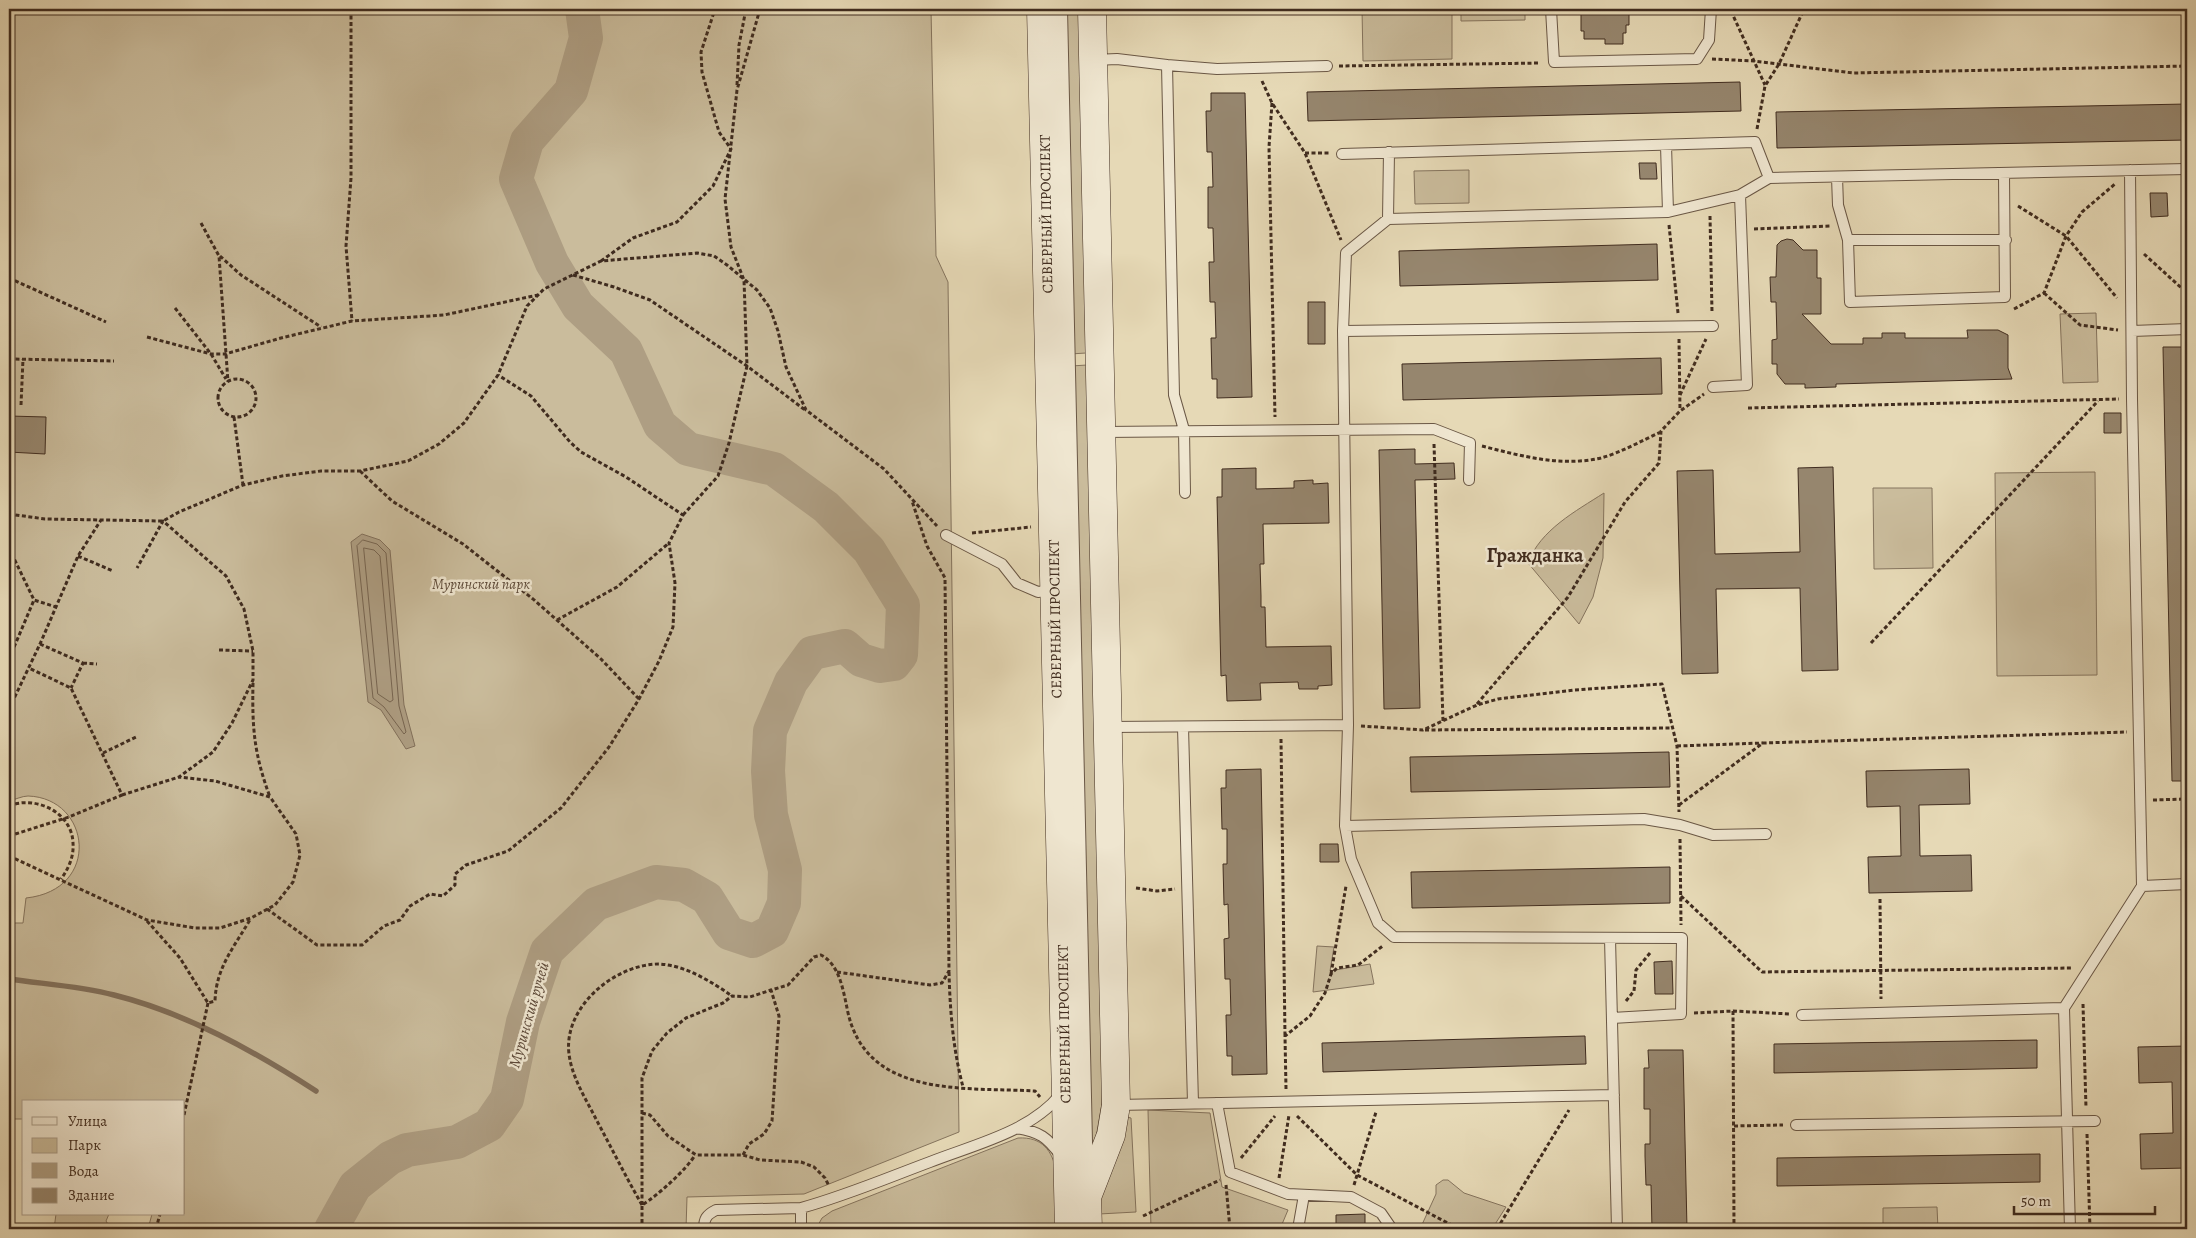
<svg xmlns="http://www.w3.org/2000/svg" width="2196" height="1238" font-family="Alegreya,serif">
  <rect width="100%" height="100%" fill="#e6d9b6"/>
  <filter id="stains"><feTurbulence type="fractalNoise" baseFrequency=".004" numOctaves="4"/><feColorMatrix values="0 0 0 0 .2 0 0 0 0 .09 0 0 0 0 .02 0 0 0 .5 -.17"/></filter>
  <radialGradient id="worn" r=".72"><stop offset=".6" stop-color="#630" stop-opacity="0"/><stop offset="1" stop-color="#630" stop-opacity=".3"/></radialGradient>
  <path fill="#cabc9c" stroke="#85745e" d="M9,9h922l5,247 12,26 11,850 -155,62 -117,3 -1,32h-538l4,-15h32v-112h-160v17h-15v-196h14l3,-25c76,-8 65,-100 2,-102 -6,0 -14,4 -19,5z
    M1062,9h17l7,344 -16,1z
    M1362,9h90v50l-89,2z
    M1461,9h64v11l-64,1z
    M1469,170v33l-54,1 -1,-33z
    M2096,313l2,69 -35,1 -3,-69z
    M1087,365l16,714 -1,24 -7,40 -5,3 -19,-780z
    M2095,472l2,203 -100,1 -2,-203z
    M1873,488h59l1,80 -59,1z
    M1604,493l-1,65 -10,39 -14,27 -51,-61c12,-33 48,-52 76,-70z
    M1317,946l17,1 -4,24 40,-7 4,20 -61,8z
    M1148,1110l62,3 12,74 66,23 -8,19h-129z
    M1127,1117l4,1 5,94 -37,2c-1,-32 24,-62 28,-97z
    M1018,1138c49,-3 39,59 40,91h-242l6,-11 10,-7z
    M1443,1180h5l16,13 42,14 -14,22h-72l16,-35v-9z
    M1937,1207l1,22h-55v-21z
    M56,1214h53l-3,7 5,8h-57z"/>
  <path fill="#ae9e83" stroke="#82705b" d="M362,534l18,6 10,10 14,155 11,41 -9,3 -25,-39 -13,-8 -17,-160z"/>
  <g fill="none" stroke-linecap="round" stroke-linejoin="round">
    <path stroke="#776551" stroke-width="1" d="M363,540l14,4 9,9 13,153 7,26 -2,2 -20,-27 -11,-9 -16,-152z
      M364,548l10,2 6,6 13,144 -3,2 -12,-8z"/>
    <path stroke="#82705b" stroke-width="5.5" d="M9,979c34,5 71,7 105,16 72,18 140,56 202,96"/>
    <path stroke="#ae9e83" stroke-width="34" d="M331,1229l24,-43 35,-28 17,-8 50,-8 32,-17 18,-26 16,-77 24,-71 49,-47 60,-22 28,3 23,13 22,35 24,8 19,-10 12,-28 1,-33 -14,-55 -3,-44 2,-40 21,-49 21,-29 33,-7 16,14 19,6 14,-2 7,-9 2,-50 -34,-55 -43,-43 -52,-38 -86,-20 -28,-24 -34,-74 -48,-45 -26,-43 -36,-84 11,-38 44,-50 15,-53 -4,-29"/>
  </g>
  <path fill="#96866e" stroke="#402c1f" d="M1581,9h48v16h-3v8h-3v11h-18v-5h-21v-8h-3z
    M1740,82l1,29 -433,10 -1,-29z
    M1211,93h34l7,304 -35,1v-19h-5l-1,-41h5l-1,-36h-5l-1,-40h5l-1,-34h-5v-41h5l-1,-35h-5l-1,-41h5z
    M2187,104v36l-410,8 -1,-36z
    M1639,163h17l1,16h-17z
    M2150,193h17l1,23 -17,1z
    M1787,239l6,1 10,10h14v28h4v36h-19l29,30h32v-6h19v-5h23v5h63l-1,-8h31l10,5v33l4,11 -176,5v3l-31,1v-4h-20l-8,-10v-10h-5v-24l5,-1 -1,-37h-5l-1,-25h6l1,-32 4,-4z
    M1657,244l1,36 -258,6 -1,-35z
    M1308,302h17v42h-17z
    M2163,347h24v434h-15z
    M1661,358l1,36 -259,6 -1,-36z
    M2104,413h17v20h-17z
    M9,416l37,1 -1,37 -36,-2z
    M1415,449v15l39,-1 1,16 -40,1 5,228 -36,1 -5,-259z
    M1833,467l5,203 -36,1 -2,-83 -84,1 2,84 -36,1 -5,-203 36,-1 2,84 85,-2 -2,-84z
    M1256,468v21l38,-1v-7l19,-1v4l15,-1 1,40 -66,1 1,40h-4l1,32v11h4l1,40 65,-1 1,39 -14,1v3h-19l-1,-7 -38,1 1,17 -34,1 -1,-26 -5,1 -4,-179h5v-28z
    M1669,752l1,35 -259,5 -1,-35z
    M1261,769l6,305 -35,1v-19h-5l-1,-41h5l-1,-36h-5l-1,-40 5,-1 -1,-34 -4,1 -1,-41h4v-35h-5l-1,-41h5v-18z
    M1969,769l1,35 -51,1 1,51 51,-1 1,36 -103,2 -1,-36 33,-1 -1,-50 -33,1 -1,-36z
    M1320,844h18l1,18h-19z
    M1670,867v36l-258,5 -1,-36z
    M1672,961l1,33h-18l-1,-32z
    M1585,1036l1,28 -263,8 -1,-29z
    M2037,1040v28l-263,5v-29z
    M2187,1046v122l-46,1 -1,-35 33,-1 -1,-51 -33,1 -1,-36z
    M1648,1050h35l4,179h-35l-1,-44h-5l-1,-29v-12h5v-35h-6v-41h5z
    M2040,1154v28l-263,4v-28z
    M1365,1214v15h-29v-14z"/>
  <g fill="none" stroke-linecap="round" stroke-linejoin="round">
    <g stroke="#6a5745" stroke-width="12">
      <path id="lane" d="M1551,9l3,53 143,-3 12,-19 2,-31
        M1094,60l23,-1 50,6 7,330 10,35 1,63
        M1167,65l50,4 110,-3
        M1666,145l2,67
        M1342,154l413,-12 14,36
        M2130,170l2,229 10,487 45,-2
        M1837,177l1,28 10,35 2,62 155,-5 -1,-124
        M1388,219l1,-67
        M1848,240h158
        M1343,331l370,-5
        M2132,331l55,-2
        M1713,387l34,-2 -7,-190
        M1103,432l331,-3 36,14 -1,37
        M946,535l56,29 15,19 21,9 16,-2
        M1109,727l239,-2
        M1183,727l10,376
        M1345,826l299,-7 36,6 33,10 53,-1
        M1610,938l7,291
        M1802,1015l262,-7
        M1612,1018l69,-4 1,-76 -288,-1 -16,-14 -27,-64 -6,-33 3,-101 -5,-394 3,-78 42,-34 280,-7 72,-17 29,-17 418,-9
        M1217,1103l13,69 58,22 63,3 30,16 11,16
        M1117,1105l497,-10
        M1796,1125l299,-4
        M1017,1128c23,4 30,9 44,28
        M801,1208c44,-12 86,-30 129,-46 43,-17 100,-30 130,-67
        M704,1229c0,-10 2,-14 12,-19l85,-2v21
        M1298,1229l6,-34
        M2070,1229l-6,-221 78,-122"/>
    </g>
    <g stroke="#6a5745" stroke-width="22">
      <path id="street" d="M1057,9l25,1133 5,50"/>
    </g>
    <g stroke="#402c1f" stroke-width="29">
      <path id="secondary" d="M1041,9l28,1220
        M1088,1229l-1,-32 24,-62 5,-30 -24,-1096"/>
    </g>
    <path stroke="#402c1f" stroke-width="3" stroke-dasharray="4 2.5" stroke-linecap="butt" d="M351,9v169l-5,68 6,75
      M1724,11l60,-2
      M1731,11l34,74
      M1712,59l42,2 99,12 334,-7
      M1339,66l201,-3
      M1262,81l10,22 33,50 36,87
      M737,85l2,-40 7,-36
      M1272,103l-3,44 6,270
      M1757,129l8,-43 14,-22 25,-55
      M1305,153h24
      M2018,206l48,30 51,62
      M1710,216l2,96
      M201,223l18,33 9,126
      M1669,225l9,88
      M1754,229l76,-3
      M2144,254l43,39
      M220,256l21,19 80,52
      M601,261l32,-23 44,-16 36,-36 18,-37 -12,-17 -17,-60 -1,-20 14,-43
      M573,275l41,12 36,13 97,66 58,44
      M9,278l97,44
      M2044,293l36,32 38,5
      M175,308l36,46 15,25
      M2014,309l30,-16 22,-57 16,-24 33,-28
      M147,337l64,17h14l56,-16 71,-17 92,-6 94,-20
      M1679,339l1,71
      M9,359l105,2
      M218 398a19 19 0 1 1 38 0a19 19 0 1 1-38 0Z
      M1680,395l26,-56
      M21,405l2,-46
      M1748,408l371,-9
      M234,417l9,68
      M1434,444l9,277
      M1482,446c39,10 79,21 119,12 19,-5 42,-18 60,-26
      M360,471l32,30 71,43 70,55 68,60 38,40
      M9,514l36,5 118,2 16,-9 64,-27 39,-9 39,-5h39l48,-10 31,-17 25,-21 34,-48 29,-69 17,-17 57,-28 96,-8 17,3 13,9 30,25 13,18 8,23 8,36 20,43 78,59 53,57
      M683,515l35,-39 11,-33 18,-77 -3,-86 -13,-33 -6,-48 12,-109 23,-81
      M972,533l59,-6
      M9,548l25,52 22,7
      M78,556l35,15
      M557,620l60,-33 52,-44
      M1871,643l227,-242
      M40,644l43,19 -12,25
      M219,650l34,1
      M9,659l25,-59
      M83,663l14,1
      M253,683c-1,45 1,71 17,114
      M1477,704l91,-107 57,-95 34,-39 2,-32 19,-20 24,-17
      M9,709l31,-65 38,-88 23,-36
      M1361,726l62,4 54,-25 21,-6 76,-9 88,-6 15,62 2,66
      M1425,730l247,-2
      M1281,739l4,297
      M1677,746l86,-3
      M103,753l33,-16
      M122,795l57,-18 34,-25 19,-29 21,-43v-29l-9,-42 -18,-33 -63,-55 -26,47
      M2153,800l34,-1
      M1679,805l84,-62 364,-11
      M9,806c26,-11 63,6 64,37 1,13 -4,25 -12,36
      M9,836l60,-19 53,-22 -51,-107 -42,-20
      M1680,839l1,86
      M9,856l138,64 48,8h25l31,-10 24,-13 18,-23 7,-27 -4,-21 -26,-37 -55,-16 -36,-4
      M1136,888l21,3 18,-2
      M1681,896l81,76 309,-4
      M1880,899l1,100
      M267,909l50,36h45l22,-19 16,-6 10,-14 20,-12 13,2 12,-11v-11l11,-9 42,-14 53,-43 48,-61 30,-48 20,-38 14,-34 2,-44 -6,-40 14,-28 -57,-38 -45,-25 -11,-10 -39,-46 -33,-21
      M147,921l33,37 28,45 7,-2c1,-34 20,-55 36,-83
      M837,972l93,13 12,-2 7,-12 -4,-393 -18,-32 -15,-45
      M949,972c1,39 4,77 14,115
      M1331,974l15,-88
      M1626,1001l8,-10 2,-21 14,-17
      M2083,1004l3,104
      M1733,1011l1,218
      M1694,1013l39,-2 57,3
      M1286,1089l-1,-53 25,-20 15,-23 6,-19 6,-6 21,-3 26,-20
      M642,1113l8,2 18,21 28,19h47l17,5 41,2 13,5 11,11 4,8
      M184,1115l24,-112
      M1297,1116l60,59 102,54
      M1734,1126l49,-1
      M2087,1134l3,95
      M743,1155l6,-11 15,-10 8,-13 7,-105 -8,-26 17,-5 26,-28 7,-2c18,9 22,34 26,53 17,91 117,79 188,83l5,6
      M1241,1158l34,-42
      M1279,1178l10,-63
      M1226,1185l4,44
      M1354,1185l22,-73
      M642,1205c-16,-28 -30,-56 -45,-84 -11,-22 -25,-43 -28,-67 -6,-47 46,-90 90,-90 26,1 53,18 73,32
      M642,1205v-127l10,-27 15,-18 19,-15 37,-15 9,-7 18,1 21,-7
      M1143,1216l77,-36
      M156,1229l4,-15
      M640,1229l2,-5v-19c14,-8 45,-36 53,-50
      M1497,1229l72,-119"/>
    <use href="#lane" stroke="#efe6d0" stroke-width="10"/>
    <use href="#street" stroke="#efe6d0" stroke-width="20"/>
    <use href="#secondary" stroke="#efe6d0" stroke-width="28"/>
  </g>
  <g text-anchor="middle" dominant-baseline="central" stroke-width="5" stroke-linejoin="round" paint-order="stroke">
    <g font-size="15" fill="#402c1f" stroke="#efe6d0">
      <text transform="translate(1046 214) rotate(-91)">СЕВЕРНЫЙ ПРОСПЕКТ</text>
      <text transform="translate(1055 619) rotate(-91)">СЕВЕРНЫЙ ПРОСПЕКТ</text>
      <text transform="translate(1064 1024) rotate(-91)">СЕВЕРНЫЙ ПРОСПЕКТ</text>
    </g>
    <g font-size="15" font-style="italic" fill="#5c4938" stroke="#efe6d0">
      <text x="481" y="584">Муринский парк</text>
    </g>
    <g font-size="16" font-style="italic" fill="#5c4838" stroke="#efe6d0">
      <text transform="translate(529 1015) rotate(-74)">Муринский ручей</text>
    </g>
    <g font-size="20" font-weight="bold" fill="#402c1f" stroke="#efe6d0">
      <text x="1535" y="555">Гражданка</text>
    </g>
  </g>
  <rect width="2196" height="1238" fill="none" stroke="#e6d9b6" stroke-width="30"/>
  <rect x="10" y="10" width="2176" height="1218" fill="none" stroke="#402c1f" stroke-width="2.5"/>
  <rect x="15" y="15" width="2166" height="1208" fill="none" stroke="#402c1f"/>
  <rect x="22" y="1100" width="162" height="115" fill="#efe6d0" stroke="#a99c89"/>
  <rect x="32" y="1117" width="25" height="8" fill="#efe6d0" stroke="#a99c89"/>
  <text x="68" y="1126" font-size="15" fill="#402c1f">Улица</text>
  <rect x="32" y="1138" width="25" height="15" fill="#cabc9c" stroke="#a99c89"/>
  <text x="68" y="1150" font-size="15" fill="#402c1f">Парк</text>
  <rect x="32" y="1163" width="25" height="15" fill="#ae9e83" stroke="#a99c89"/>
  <text x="68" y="1176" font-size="15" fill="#402c1f">Вода</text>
  <rect x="32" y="1188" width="25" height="15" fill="#96866e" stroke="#a99c89"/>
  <text x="68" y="1200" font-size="15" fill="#402c1f">Здание</text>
  <path d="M2014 1206v8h141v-8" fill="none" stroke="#402c1f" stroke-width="2.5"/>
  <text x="2021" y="1206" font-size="15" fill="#402c1f" stroke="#efe6d0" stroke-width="4" paint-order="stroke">50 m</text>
  <rect width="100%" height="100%" filter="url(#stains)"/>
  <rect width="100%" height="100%" fill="url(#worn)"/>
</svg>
